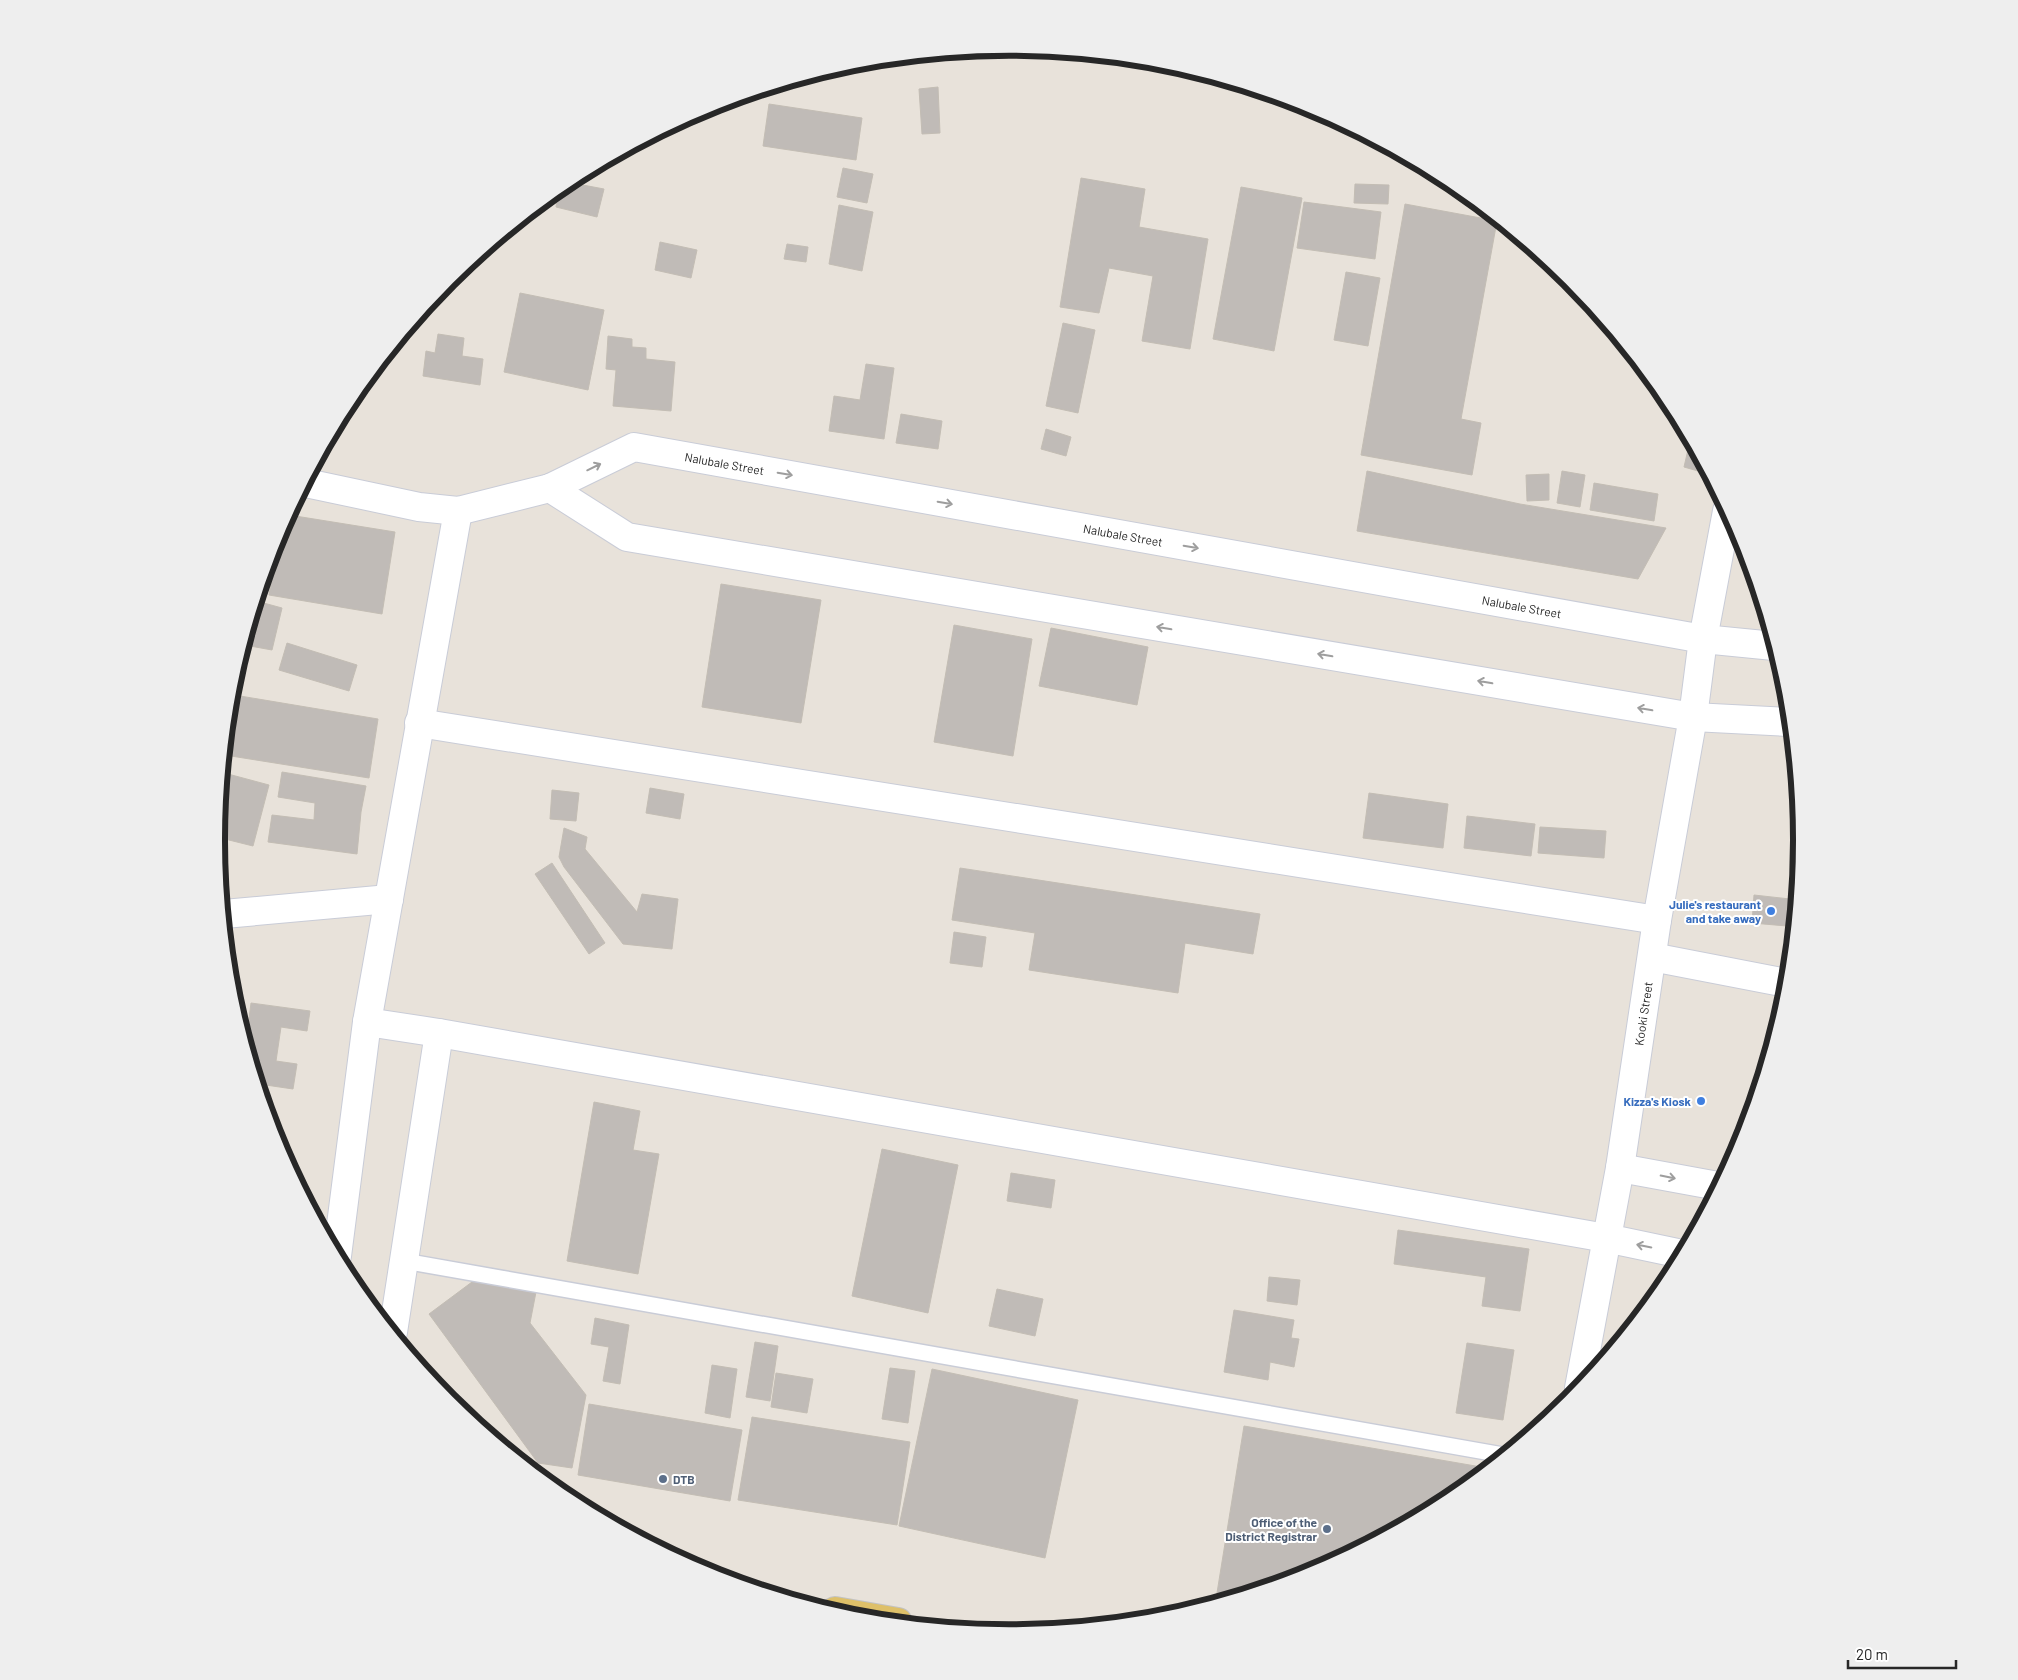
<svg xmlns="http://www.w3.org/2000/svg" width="2018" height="1680" font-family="Barlow,sans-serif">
  <rect width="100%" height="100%" fill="#e8e2da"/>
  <path fill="#c0bbb7" stroke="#c3bdb4" d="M938,87l2,46 -18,1 -3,-45z
    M769,104l93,14 -6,42 -93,-14z
    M843,168l30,6 -6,29 -30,-6z
    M1081,178l64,11 -6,38 69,12 -18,110 -48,-8 11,-65 -44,-8 -10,45 -39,-6z
    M567,182l37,7 -7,28 -41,-10 2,-17z
    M1355,184l34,1 -1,19 -34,-1z
    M1241,187l61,11 -28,153 -61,-12z
    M1304,202l77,10 -6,47 -78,-11z
    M1405,204l92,17 -36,198 20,4 -9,52 -111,-20z
    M839,205l34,7 -11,59 -33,-7z
    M660,242l37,8 -6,28 -36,-8z
    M787,244l21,3 -2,15 -22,-3z
    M1346,272l34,6 -12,68 -34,-6z
    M520,293l84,17 -16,80 -84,-18z
    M1063,323l32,7 -17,83 -32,-7z
    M438,334l26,4 -2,18 21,3 -3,26 -57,-9 3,-25 9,2z
    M608,336l24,3v8l14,1v11l29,3 -4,49 -58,-5 3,-36 -10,-1z
    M866,364l28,4 -10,71 -55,-8 5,-35 26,4z
    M901,414l41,7 -4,28 -42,-6z
    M1046,429l25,8 -5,19 -25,-7z
    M1690,441l16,30 -1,2 -21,-6z
    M1367,471l153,33 146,24 -28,51 -281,-48z
    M1562,471l23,4 -5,32 -23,-4z
    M1549,474v26l-22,1 -1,-26z
    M1594,483l64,11 -4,27 -64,-11z
    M289,515l106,17 -13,82 -113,-19 10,-62z
    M721,584l100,16 -20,123 -99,-16z
    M260,602l22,6 -10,42 -22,-4z
    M954,625l78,14 -19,117 -79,-14z
    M1051,628l97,19 -11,58 -98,-19z
    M287,643l70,22 -8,26 -70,-21z
    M240,696l138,23 -9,59 -138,-22z
    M282,772l84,14 -5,26 -4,42 -89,-12 4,-27 42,5 1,-17 -37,-6z
    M228,774l41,11 -16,61 -36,-9 3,-31z
    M650,788l34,6 -4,25 -34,-6z
    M552,790l27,3 -3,28 -26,-2z
    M1369,793l79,11 -5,44 -80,-10z
    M1467,816l68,8 -4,32 -67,-8z
    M1540,827l66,4 -2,27 -66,-5z
    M564,828l23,9 -2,12 52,63 5,-18 36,5 -6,50 -49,-5 -59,-77 -5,-10z
    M552,863l53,80 -16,11 -54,-80z
    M960,868l300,46 -7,40 -68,-11 -7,50 -149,-23 6,-37 -83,-13z
    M1754,895l36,4 -3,27 -35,-3z
    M954,932l32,5 -4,30 -32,-4z
    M251,1003l59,8 -3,20 -26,-4 -5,34 21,3 -4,25 -34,-5 -13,-42z
    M594,1102l46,9 -7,39 26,4 -21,120 -71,-13z
    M882,1149l76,16 -30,148 -76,-17z
    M1011,1173l44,7 -4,28 -44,-7z
    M1398,1230l131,19 -9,62 -38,-5 4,-29 -92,-13z
    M1269,1277l31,3 -3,25 -30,-4z
    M476,1279l60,13 -6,31 56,72 -14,73 -34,-5 -109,-149z
    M997,1289l46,10 -8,37 -46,-10z
    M1234,1310l60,10 -3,18 8,1 -5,28 -24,-5 -2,18 -44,-8z
    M595,1318l34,7 -9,59 -17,-3 6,-34 -18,-3z
    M755,1342l23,4 -8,55 -24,-4z
    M1467,1343l47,7 -11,70 -47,-7z
    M712,1365l25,4 -7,49 -25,-5z
    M890,1368l25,3 -7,52 -26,-4z
    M932,1369l146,31 -33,158 -146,-32z
    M776,1373l37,6 -6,34 -36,-6z
    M589,1404l153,26 -12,71 -152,-26z
    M752,1417l158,25 -13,83 -159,-25z
    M1244,1426l243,42 -38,31 -137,73 -90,28 -6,-1z"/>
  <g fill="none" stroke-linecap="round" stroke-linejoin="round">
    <g stroke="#c9ccd7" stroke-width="18">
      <path id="lane" d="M404,1261l1099,194"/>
    </g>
    <g stroke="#c9ccd7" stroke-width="30">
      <g id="street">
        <path id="s1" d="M306,483l113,24 39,4 92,-23 84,-41 1069,192 71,7"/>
        <path d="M550,488l77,49 1066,180 97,5"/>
        <path d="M419,723l1238,197"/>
        <path d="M224,914l165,-15"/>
        <path d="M1652,957l135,26"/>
        <path d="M367,1022l72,11 1167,205 76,16"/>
        <path d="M1620,1168l98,18"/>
        <path d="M337,1256l30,-234 91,-511"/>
        <path d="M393,1332l46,-299"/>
        <path id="s2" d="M1579,1388l41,-220 37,-248 36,-203 10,-78 24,-128"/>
      </g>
    </g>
    <g stroke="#c3c3c3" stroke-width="30">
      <path id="primary" d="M835,1611l63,11"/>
    </g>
    <use href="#lane" stroke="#fff" stroke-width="15"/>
    <use href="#street" stroke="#fff" stroke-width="28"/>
    <use href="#primary" stroke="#dec069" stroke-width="28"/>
  </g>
  <defs><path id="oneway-shaft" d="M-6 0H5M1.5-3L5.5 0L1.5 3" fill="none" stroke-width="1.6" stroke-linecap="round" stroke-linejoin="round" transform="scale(1.25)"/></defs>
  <g stroke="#9e9e9e">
    <use href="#oneway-shaft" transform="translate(594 467) rotate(-26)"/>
    <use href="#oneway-shaft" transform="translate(785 474) rotate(10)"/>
    <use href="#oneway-shaft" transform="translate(945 503) rotate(10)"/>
    <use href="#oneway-shaft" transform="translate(1191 547) rotate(10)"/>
    <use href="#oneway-shaft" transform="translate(1164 628) rotate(-170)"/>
    <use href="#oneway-shaft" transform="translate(1325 655) rotate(-170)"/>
    <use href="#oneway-shaft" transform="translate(1485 682) rotate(-170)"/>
    <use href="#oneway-shaft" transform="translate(1645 709) rotate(-170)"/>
    <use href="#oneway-shaft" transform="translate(1668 1177) rotate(11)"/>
    <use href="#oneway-shaft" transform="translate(1644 1246) rotate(-169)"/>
  </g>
  <g fill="#3f7fe0" stroke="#fff" stroke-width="2">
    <circle cx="1771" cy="911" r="5"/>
    <circle cx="1701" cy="1101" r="5"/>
  </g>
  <g fill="#5c6f8a" stroke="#fff" stroke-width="2">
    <circle cx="663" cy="1479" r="5"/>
    <circle cx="1327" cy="1529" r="5"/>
  </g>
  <g text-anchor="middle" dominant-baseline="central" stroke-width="4" stroke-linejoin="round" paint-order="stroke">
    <g font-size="12" fill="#272727" stroke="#fff">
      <text stroke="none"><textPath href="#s1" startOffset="435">Nalubale Street</textPath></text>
      <text stroke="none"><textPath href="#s1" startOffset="840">Nalubale Street</textPath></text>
      <text stroke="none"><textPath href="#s1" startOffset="1245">Nalubale Street</textPath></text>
      <text stroke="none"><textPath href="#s2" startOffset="380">Kooki Street</textPath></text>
    </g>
    <g font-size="12" font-weight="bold" fill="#366cbe" stroke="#fff" text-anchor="end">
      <text x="1761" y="904">Julie's restaurant<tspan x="1761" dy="14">and take away</tspan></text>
      <text x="1691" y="1101">Kizza's Kiosk</text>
    </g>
    <g font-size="12" font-weight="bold" fill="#4e5e75" stroke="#fff" text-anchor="start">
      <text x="673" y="1479">DTB</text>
      <text x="1317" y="1522" text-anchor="end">Office of the<tspan x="1317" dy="14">District Registrar</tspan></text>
    </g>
  </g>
  <path d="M0 0H2018V1680H0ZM225 840a784 784 0 1 1 1568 0a784 784 0 1 1-1568 0Z" fill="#eee" fill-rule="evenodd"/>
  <path fill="none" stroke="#272727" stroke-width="6" d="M225 840a784 784 0 1 1 1568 0a784 784 0 1 1-1568 0Z"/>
  <path d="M1848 1660v8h108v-8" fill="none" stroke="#272727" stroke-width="2.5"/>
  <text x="1856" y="1660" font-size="15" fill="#272727" stroke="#ffffff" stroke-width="4" paint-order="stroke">20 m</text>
</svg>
